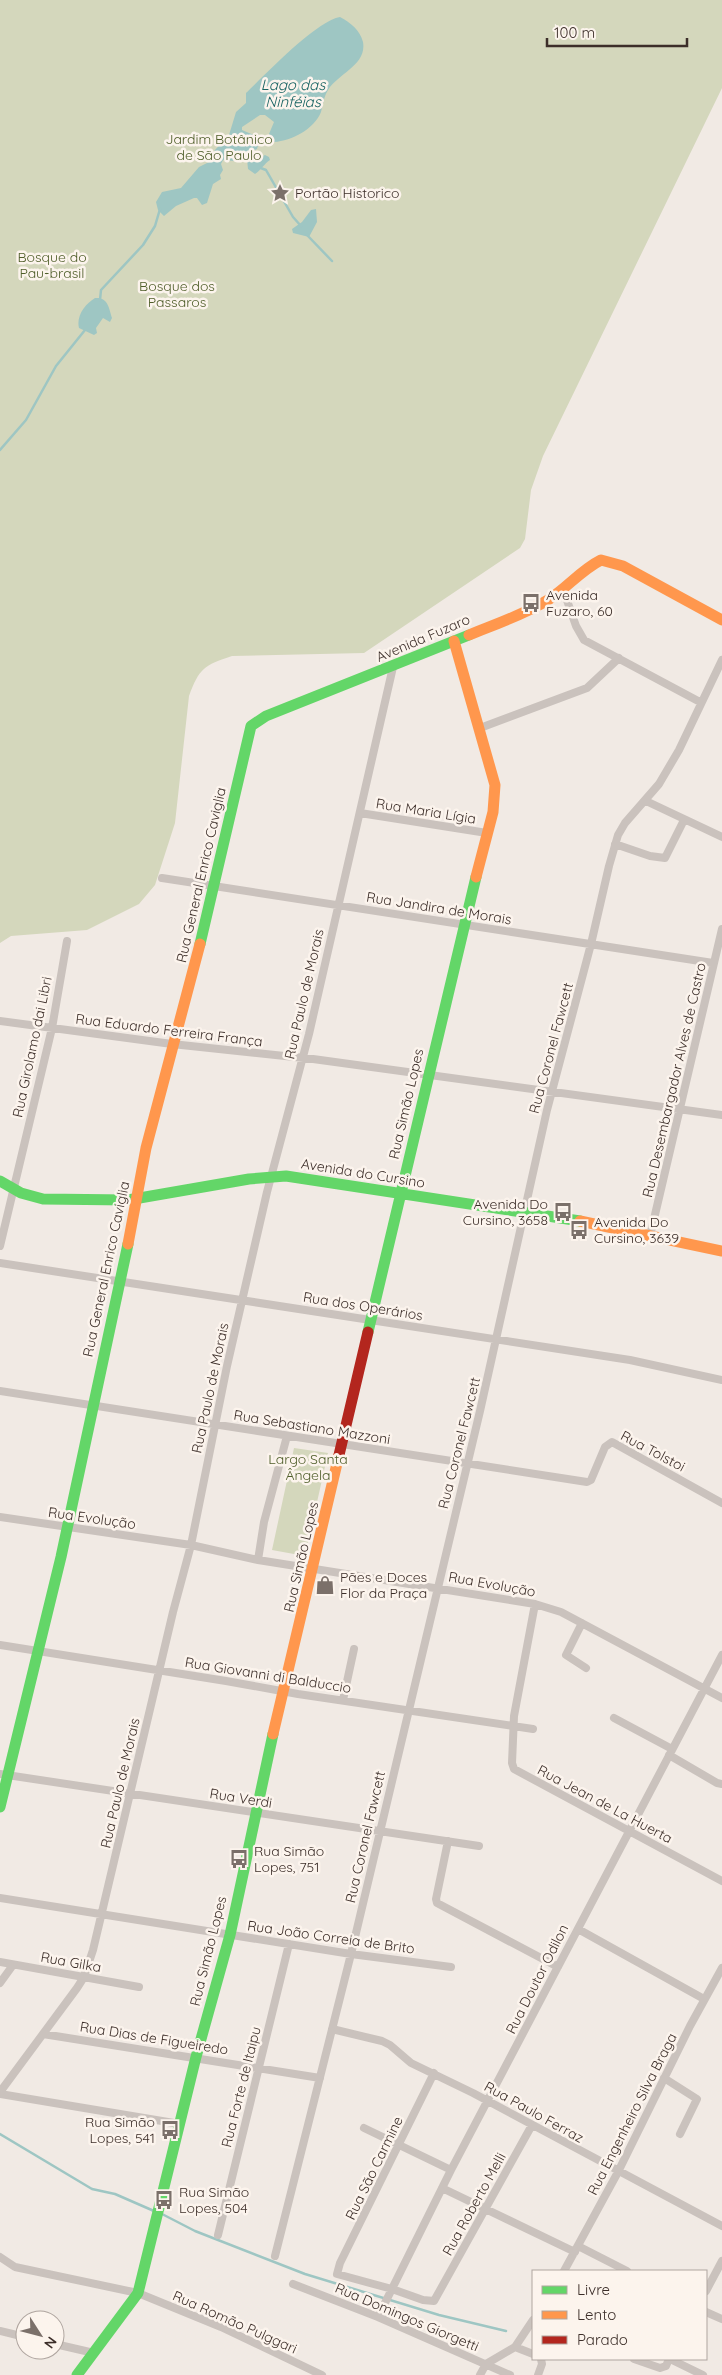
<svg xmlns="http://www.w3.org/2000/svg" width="722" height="2375" font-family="Quicksand,sans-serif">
  <rect width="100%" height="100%" fill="#f1eae4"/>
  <path fill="#d4d7bc" d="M0,0h722v88l-179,368 -12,34 -6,49 -5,9 -156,105 -132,3c-28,9 -33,13 -43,40l-14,127 -20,62 -16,19 -52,26 -76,6 -11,7z
    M294,1448l34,5 -23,103 -33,-6z"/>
  <path fill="#9ec6c3" d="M340,17c11,6 20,13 23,25 4,23 -24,31 -35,48 -4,6 -5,15 -7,22 -7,17 -29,29 -47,30l-5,-8 5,-12 -9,-7h-5l-18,12v3l14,6 3,6 -2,7 -7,3v4l9,2 6,-3 4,2 1,3c-6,4 -9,10 -15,14l-7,-5 -1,-10 -3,-2 -9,4 -12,-1 -2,4 2,6 -3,5 1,4 -8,5 -6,19 -5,2 -5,-7h-3l-18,8 -12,10 -6,-6 -2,-8 6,-10 19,-4 18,-21 12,-6 4,-11 14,-15 7,-23 10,-9v-10c19,-18 70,-72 94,-76z
    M316,209l1,13 -8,15 -16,-4 -1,-4 10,-7 9,-12z
    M95,298c13,-1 14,10 17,20l-2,4 -7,-4 -7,10 1,5 -3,2 -15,-7c-3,-12 6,-24 16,-30z"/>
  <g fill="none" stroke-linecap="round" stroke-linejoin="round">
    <path stroke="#9ec6c3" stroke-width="2.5" d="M258,167l8,3 27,47 8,9
      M307,235l25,26
      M100,300l1,-10 42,-45 12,-19 5,-17
      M0,450l26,-30 30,-54 29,-36
      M0,2134l92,55 23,5 39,17
      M162,2214l33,17 110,43 134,41 67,16"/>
    <path stroke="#cac2bd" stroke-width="8" d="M563,589l13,37 8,14 116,62
      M480,728l107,-40 32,-30
      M646,801l76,36
      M360,813l127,20
      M615,844l35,12 15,2 19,-38
      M162,878l551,85
      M0,1021l172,23 141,15 409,56
      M650,1236l72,-307
      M0,1246l52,-218 15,-87
      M0,1263l630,97 92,20
      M0,1391l587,91 4,-2 14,-33 7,-5 110,61
      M0,1517l191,28 67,15 277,44 26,8 161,86
      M258,1560l6,-38 23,-86
      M535,1604l-21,112 -2,47 2,6 208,112
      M582,1623l-16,32 20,13
      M0,1645l226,36 72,13 235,35
      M343,1700l11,-51
      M614,1718l58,31
      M669,1755l48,28 5,1
      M0,1774l479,72
      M448,1841l-12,58 1,4 121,64
      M0,1898l351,56 100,13
      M578,1929l126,70
      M0,1962l139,25
      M0,1983l13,-18
      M332,2029l50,12 8,4 21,18 62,30 249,133
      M43,2034l277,44
      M434,2073l-94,190 -3,11 55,15 31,11 11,1 98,-176
      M664,2078l33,21 -17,35
      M0,2092l77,-104 7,-11 9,-27 80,-338 18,-67 36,-179 40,-174 42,-158 84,-367
      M0,2094l180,30
      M364,2128l87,42
      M442,2188l133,64
      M218,2235l71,-291
      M578,2246l49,25
      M275,2256l76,-302 129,-543 67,-301 44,-166 18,-78 9,-31 7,-12 34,-39 20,-34 43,-90
      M0,2257l15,10 123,26 83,34 101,48
      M564,2271l54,-99 72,-146 32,-58
      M293,2284l85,33 132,58
      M706,2291l16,-30
      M706,2312l16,7
      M378,2317l73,-147 271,-515
      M0,2331l25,6
      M55,2344l39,9
      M515,2347l18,-27
      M515,2347l18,7
      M634,2359l26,9 6,-2 3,-7
      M670,2359l33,16
      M480,2375l6,-11 29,-17
      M538,2375l4,-11 -1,-5"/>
    <path stroke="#63d668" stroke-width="11" d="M200,944l51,-218 15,-10 203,-81
      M0,1181l21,12 22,6 85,1 121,-21 37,-3 294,45
      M368,1332l108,-455
      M0,1807l61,-250 67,-313
      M77,2375l61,-82 58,-236 34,-122 43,-201"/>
    <path stroke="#ff974d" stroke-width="11" d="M469,635c27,-11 54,-20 79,-35 19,-12 33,-30 53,-40l22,6 99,54
      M454,641l41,144 -2,27 -17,65
      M580,1221l142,30
      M128,1244l18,-96 54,-204
      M273,1734l66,-279"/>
    <path stroke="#b3261e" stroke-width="11" d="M339,1455l29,-123"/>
  </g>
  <defs>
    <g id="sight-bare" transform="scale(1.5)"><path d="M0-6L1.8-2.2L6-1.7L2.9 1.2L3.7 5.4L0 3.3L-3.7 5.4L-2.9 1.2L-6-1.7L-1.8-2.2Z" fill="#7b706a" stroke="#fcf4ed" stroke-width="2.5" paint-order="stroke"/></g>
    <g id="bus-bare" transform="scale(1.5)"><path d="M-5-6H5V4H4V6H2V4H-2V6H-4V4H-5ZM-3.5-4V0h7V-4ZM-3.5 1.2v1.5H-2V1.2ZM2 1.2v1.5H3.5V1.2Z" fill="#7b706a" stroke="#fcf4ed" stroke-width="2.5" paint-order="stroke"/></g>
    <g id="shop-bare" transform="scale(1.5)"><path d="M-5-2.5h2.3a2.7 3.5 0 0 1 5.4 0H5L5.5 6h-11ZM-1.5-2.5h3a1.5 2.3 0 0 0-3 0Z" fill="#7b706a" stroke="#fcf4ed" stroke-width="2.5" paint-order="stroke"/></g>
  </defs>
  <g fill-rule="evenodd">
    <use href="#sight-bare" x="280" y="193"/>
    <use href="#bus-bare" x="531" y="603"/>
    <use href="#bus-bare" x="563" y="1212"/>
    <use href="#bus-bare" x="579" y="1230"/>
    <use href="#shop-bare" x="325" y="1585"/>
    <use href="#bus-bare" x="239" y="1859"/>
    <use href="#bus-bare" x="170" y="2130"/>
    <use href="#bus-bare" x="164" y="2200"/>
  </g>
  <g text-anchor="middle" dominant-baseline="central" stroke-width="5" stroke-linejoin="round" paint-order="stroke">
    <g font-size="14" fill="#4f5e2a" stroke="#fcf4ed">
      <text x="219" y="139">Jardim Botânico<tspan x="219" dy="16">de São Paulo</tspan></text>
      <text x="52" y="257">Bosque do<tspan x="52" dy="16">Pau-brasil</tspan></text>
      <text x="177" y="286">Bosque dos<tspan x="177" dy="16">Passaros</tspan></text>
      <text x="308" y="1459">Largo Santa<tspan x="308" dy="16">Ângela</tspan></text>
    </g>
    <g font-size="14" fill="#3c2e29" stroke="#fcf4ed" text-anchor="start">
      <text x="295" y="193">Portão Historico</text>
      <text x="546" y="595">Avenida<tspan x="546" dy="16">Fuzaro, 60</tspan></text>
      <text x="548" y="1204" text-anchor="end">Avenida Do<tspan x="548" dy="16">Cursino, 3658</tspan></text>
      <text x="594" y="1222">Avenida Do<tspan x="594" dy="16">Cursino, 3639</tspan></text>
      <text x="340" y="1577">Pães e Doces<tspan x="340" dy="16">Flor da Praça</tspan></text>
      <text x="254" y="1851">Rua Simão<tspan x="254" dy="16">Lopes, 751</tspan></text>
      <text x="155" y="2122" text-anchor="end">Rua Simão<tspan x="155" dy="16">Lopes, 541</tspan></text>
      <text x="179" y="2192">Rua Simão<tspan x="179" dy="16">Lopes, 504</tspan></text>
    </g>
    <g font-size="14" fill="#3c2e29" stroke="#fcf4ed">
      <text transform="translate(423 638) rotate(-23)">Avenida Fuzaro</text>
      <text transform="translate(426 811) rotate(9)">Rua Maria Lígia</text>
      <text transform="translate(201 875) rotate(-77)">Rua General Enrico Caviglia</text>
      <text transform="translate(439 908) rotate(9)">Rua Jandira de Morais</text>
      <text transform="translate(304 994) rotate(-77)">Rua Paulo de Morais</text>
      <text transform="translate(169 1030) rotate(7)">Rua Eduardo Ferreira França</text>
      <text transform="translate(32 1047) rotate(-78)">Rua Girolamo dai Libri</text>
      <text transform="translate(551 1048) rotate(-75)">Rua Coronel Fawcett</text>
      <text transform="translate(674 1080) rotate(-77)">Rua Desembargador Alves de Castro</text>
      <text transform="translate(406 1104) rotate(-77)">Rua Simão Lopes</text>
      <text transform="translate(363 1173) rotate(9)">Avenida do Cursino</text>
      <text transform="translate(106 1269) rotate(-78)">Rua General Enrico Caviglia</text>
      <text transform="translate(363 1306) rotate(9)">Rua dos Operários</text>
      <text transform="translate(210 1388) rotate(-78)">Rua Paulo de Morais</text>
      <text transform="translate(312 1427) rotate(9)">Rua Sebastiano Mazzoni</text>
      <text transform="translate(459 1443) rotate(-76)">Rua Coronel Fawcett</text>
      <text transform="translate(653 1451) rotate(28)">Rua Tolstoi</text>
      <text transform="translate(92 1518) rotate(8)">Rua Evolução</text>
      <text transform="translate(301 1557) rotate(-77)">Rua Simão Lopes</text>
      <text transform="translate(492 1584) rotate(10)">Rua Evolução</text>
      <text transform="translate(268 1675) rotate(9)">Rua Giovanni di Balduccio</text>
      <text transform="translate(120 1783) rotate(-77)">Rua Paulo de Morais</text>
      <text transform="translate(241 1798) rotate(9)">Rua Verdi</text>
      <text transform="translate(605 1804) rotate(28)">Rua Jean de La Huerta</text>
      <text transform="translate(365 1837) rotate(-77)">Rua Coronel Fawcett</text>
      <text transform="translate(331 1937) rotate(8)">Rua João Correia de Brito</text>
      <text transform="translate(208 1951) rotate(-76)">Rua Simão Lopes</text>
      <text transform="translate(71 1962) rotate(10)">Rua Gilka</text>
      <text transform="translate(537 1979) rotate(-63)">Rua Doutor Odilon</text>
      <text transform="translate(154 2038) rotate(9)">Rua Dias de Figueiredo</text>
      <text transform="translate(241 2087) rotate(-76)">Rua Forte de Itaipu</text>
      <text transform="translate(534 2112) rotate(29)">Rua Paulo Ferraz</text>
      <text transform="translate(632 2114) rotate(-63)">Rua Engenheiro Silva Braga</text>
      <text transform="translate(374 2168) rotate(-64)">Rua São Carmine</text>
      <text transform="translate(474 2204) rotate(-61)">Rua Roberto Melli</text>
      <text transform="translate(407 2317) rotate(23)">Rua Domingos Giorgetti</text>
      <text transform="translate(235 2322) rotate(24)">Rua Romão Pulggari</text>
    </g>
    <g font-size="15" font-style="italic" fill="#196463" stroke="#fcf4ed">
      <text x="293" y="84">Lago das<tspan x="293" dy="17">Ninféias</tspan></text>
    </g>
  </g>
  <rect x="532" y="2270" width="175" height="90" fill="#fcf4ed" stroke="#afa59f"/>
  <rect x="542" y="2286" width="25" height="8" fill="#63d668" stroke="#afa59f"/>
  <text x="577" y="2295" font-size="15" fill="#3c2e29">Livre</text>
  <rect x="542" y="2311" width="25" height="8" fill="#ff974d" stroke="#afa59f"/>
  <text x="577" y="2320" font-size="15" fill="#3c2e29">Lento</text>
  <rect x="542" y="2336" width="25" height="8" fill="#b3261e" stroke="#afa59f"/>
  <text x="577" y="2345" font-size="15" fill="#3c2e29">Parado</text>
  <g transform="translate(40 2335) rotate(126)"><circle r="24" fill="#fcf4ed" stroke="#afa59f"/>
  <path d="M0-4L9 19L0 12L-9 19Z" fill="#7b706a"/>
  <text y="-8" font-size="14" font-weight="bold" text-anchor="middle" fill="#3c2e29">N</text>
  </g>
  <path d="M547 38v8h140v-8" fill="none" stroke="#3c2e29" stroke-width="2.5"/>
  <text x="554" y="38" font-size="15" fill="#3c2e29" stroke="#fcf4ed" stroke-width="4" paint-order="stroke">100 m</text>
</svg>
